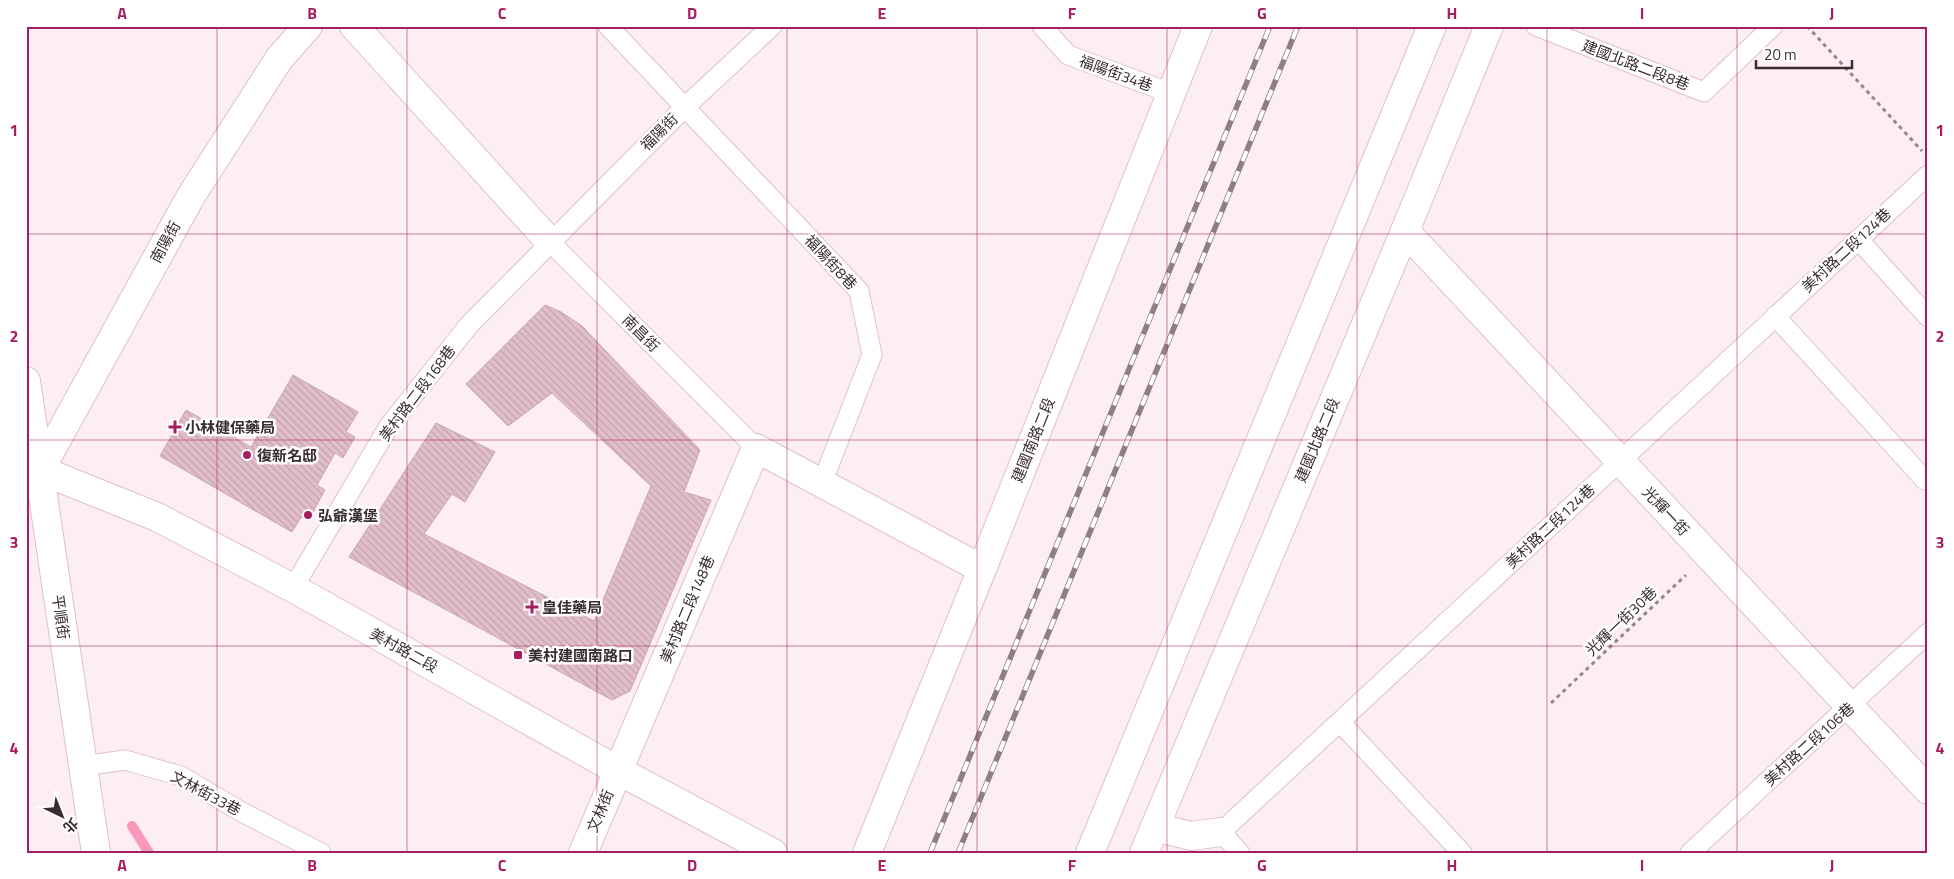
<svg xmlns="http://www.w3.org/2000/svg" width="1954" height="879" font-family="'Titillium Web','Noto Sans TC',sans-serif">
  <defs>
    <pattern id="building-back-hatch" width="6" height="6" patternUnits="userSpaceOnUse" patternTransform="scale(1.25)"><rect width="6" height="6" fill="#e1beca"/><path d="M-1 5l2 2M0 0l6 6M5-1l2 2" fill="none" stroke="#c2a3ae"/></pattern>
  </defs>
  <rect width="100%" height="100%" fill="#fdeef3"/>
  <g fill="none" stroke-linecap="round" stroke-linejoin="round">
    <path stroke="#fb97bc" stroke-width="10" d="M132,826l17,27"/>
  </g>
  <path fill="url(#building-back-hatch)" stroke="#c8a6b1" d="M545,305l16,7 21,14 118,124 -16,42 27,8 -81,191 -18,9 -263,-143 87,-134 59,29 -30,50 -13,-8 -28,40 170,87 57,-135 -99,-93 -44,33 -42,-42z
    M293,375l65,37 -12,20 9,5 -12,21 -8,-5 -18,32 8,5 -17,31 -7,-4 -9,15 -132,-76 26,-46 65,37z"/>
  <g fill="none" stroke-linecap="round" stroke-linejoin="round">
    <g stroke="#e1bec9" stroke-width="21">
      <path id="lane" d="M608,26l251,265 13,64 -50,128
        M1042,26l26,29 103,38
        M1536,26l168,66 69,-66
        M1858,239l70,78
        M550,242l206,206
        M1775,316l150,164
        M293,588l96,-162 80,-101 216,-218 87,-81
        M1340,722l122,131
        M83,766l42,-6 56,16 59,35 81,42
        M1240,853l-19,-21 707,-657
        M1690,853l238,-220"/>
    </g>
    <g stroke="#e1bec9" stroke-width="30">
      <path id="street" d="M354,26l196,216
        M1405,231l523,559
        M26,381l70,472
        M40,470l151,-274 88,-137 29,-33
        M1155,827l36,9 30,-4
        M583,853l173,-405 226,121
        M867,853l115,-284 216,-543"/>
    </g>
    <g stroke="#e1bec9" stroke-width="30">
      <path id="secondary" d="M26,467l14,3 117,47 136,71 324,182 156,83
        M1090,853l342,-827
        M1144,853l261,-622 84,-205"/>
    </g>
    <path stroke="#95878b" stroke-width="3" stroke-dasharray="4 4" stroke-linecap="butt" d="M1807,26l115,125
      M1551,703l135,-128"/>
    <use href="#lane" stroke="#fff" stroke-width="19"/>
    <use href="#street" stroke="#fff" stroke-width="28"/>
    <use href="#secondary" stroke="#fff" stroke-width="28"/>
    <g stroke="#8d7f84" stroke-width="5.5">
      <path id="rail" d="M930,853l340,-827
        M958,853l340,-827"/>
    </g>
    <use href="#rail" stroke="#fff" stroke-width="4" stroke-dasharray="11" stroke-linecap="butt"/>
  </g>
  <path fill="none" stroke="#a71d62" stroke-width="1" stroke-opacity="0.55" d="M217,26v827M407,26v827M597,26v827M787,26v827M977,26v827M1167,26v827M1357,26v827M1547,26v827M1737,26v827M26,234h1902M26,440h1902M26,646h1902"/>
  <g fill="#a71d62" stroke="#fff" stroke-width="2">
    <path d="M172.5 419.5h5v5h5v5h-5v5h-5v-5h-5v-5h5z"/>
    <circle cx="247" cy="455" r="5"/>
    <circle cx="308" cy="515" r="5"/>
    <path d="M529.5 599.5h5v5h5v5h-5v5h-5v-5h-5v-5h5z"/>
    <rect x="513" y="650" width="10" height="10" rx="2.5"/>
  </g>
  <g text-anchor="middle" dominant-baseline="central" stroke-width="5" stroke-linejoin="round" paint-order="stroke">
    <g font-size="15" fill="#392c30" stroke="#fff">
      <text transform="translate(1636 65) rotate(21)">建國北路二段8巷</text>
      <text transform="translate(1116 73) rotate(20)">福陽街34巷</text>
      <text transform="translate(659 132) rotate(-45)">福陽街</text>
      <text transform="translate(165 242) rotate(-61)">南陽街</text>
      <text transform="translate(1846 250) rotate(-43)">美村路二段124巷</text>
      <text transform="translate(831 262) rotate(47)">福陽街8巷</text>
      <text transform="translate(641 333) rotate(45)">南昌街</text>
      <text transform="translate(417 393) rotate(-53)">美村路二段168巷</text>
      <text transform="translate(1033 440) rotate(-68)">建國南路二段</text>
      <text transform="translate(1317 440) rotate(-67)">建國北路二段</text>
      <text transform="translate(1666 511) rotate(47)">光輝一街</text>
      <text transform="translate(1550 526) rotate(-43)">美村路二段124巷</text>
      <text transform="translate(687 609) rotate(-67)">美村路二段148巷</text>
      <text transform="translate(61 617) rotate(82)">平順街</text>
      <text transform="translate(1621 621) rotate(-44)">光輝一街30巷</text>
      <text transform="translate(404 650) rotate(29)">美村路二段</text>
      <text transform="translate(1809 744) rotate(-42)">美村路二段106巷</text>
      <text transform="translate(206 793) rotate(28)">文林街33巷</text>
      <text transform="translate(600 811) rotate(-67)">文林街</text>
    </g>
    <g font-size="15" font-weight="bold" fill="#392c30" stroke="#fff" text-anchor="start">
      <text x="185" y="427">小林健保藥局</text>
      <text x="257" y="455">復新名邸</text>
      <text x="318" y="515">弘爺漢堡</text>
      <text x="542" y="607">皇佳藥局</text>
      <text x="528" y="655">美村建國南路口</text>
    </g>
  </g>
  <rect width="1954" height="879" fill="none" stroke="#ffffff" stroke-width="55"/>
  <g transform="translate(62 816) rotate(137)" stroke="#ffffff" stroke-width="4" paint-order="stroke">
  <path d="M0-4L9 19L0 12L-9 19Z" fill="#392c30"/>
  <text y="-8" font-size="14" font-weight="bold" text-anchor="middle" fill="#392c30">北</text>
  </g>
  <path d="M1756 60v8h96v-8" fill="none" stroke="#392c30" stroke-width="2.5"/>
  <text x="1764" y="60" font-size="15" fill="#392c30" stroke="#ffffff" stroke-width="4" paint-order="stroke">20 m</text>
  <rect x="28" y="28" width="1898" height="824" fill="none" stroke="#a71d62" stroke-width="2"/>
  <g font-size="16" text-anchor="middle" font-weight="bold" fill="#a71d62">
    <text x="122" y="19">A</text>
    <text x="312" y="19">B</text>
    <text x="502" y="19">C</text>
    <text x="692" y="19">D</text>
    <text x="882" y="19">E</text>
    <text x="1072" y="19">F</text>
    <text x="1262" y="19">G</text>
    <text x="1452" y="19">H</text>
    <text x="1642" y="19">I</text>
    <text x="1832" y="19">J</text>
    <text x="14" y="136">1</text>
    <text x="1940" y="136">1</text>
    <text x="14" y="342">2</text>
    <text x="1940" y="342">2</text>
    <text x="14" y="548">3</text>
    <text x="1940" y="548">3</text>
    <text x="14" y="754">4</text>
    <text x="1940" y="754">4</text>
    <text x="122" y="871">A</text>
    <text x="312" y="871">B</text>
    <text x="502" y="871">C</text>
    <text x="692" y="871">D</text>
    <text x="882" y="871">E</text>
    <text x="1072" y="871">F</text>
    <text x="1262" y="871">G</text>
    <text x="1452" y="871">H</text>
    <text x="1642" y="871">I</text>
    <text x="1832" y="871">J</text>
  </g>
</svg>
